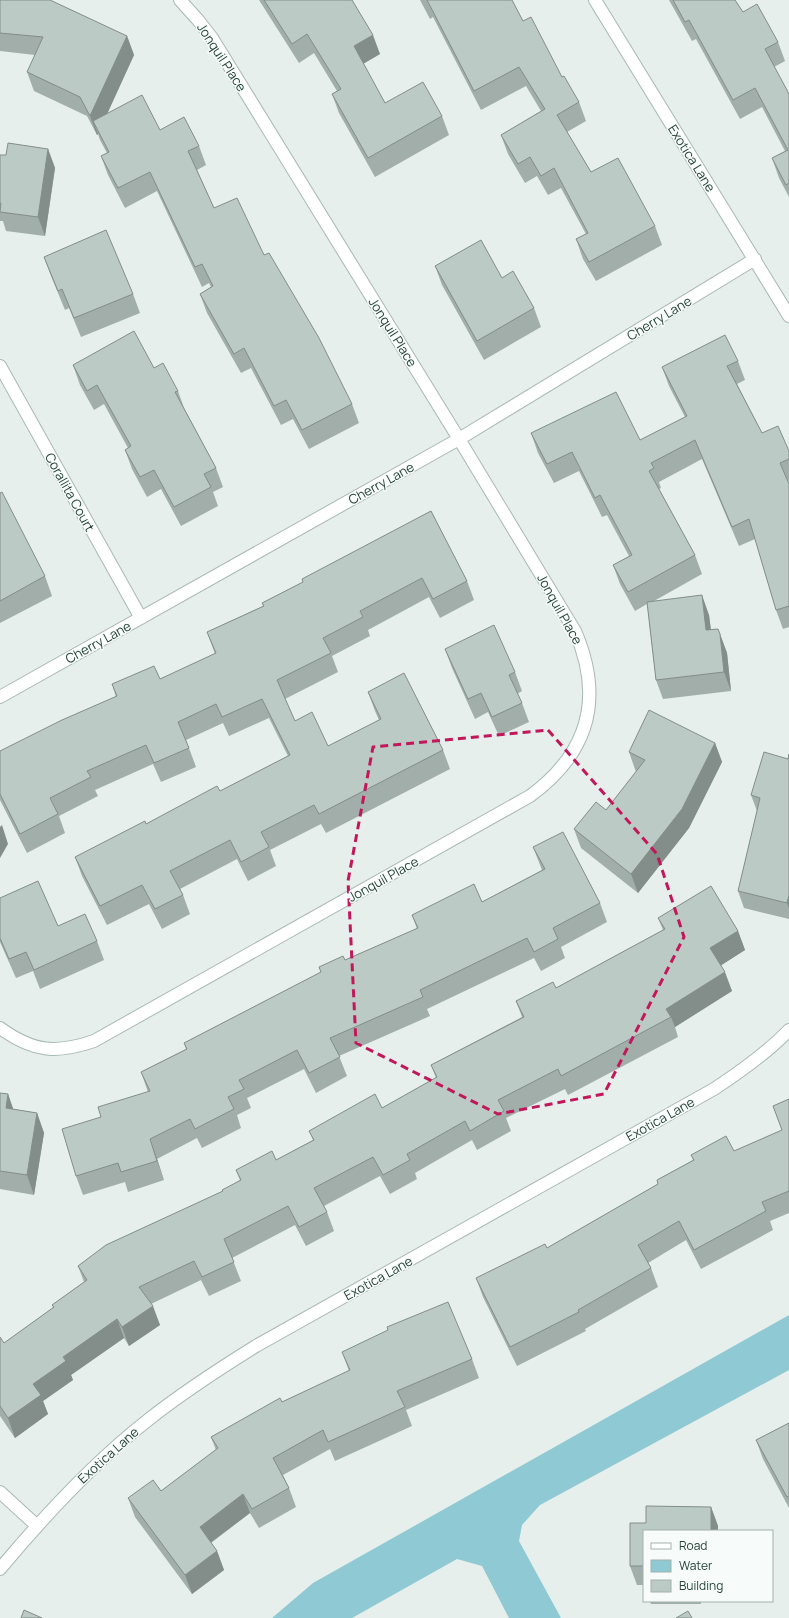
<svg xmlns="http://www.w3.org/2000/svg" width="789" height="1618" font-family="Manrope,sans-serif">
  <rect width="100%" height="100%" fill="#e6efeb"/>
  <path fill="#8ec9d4" d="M789,1315v55l-249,135 -18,20 -3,16 42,77h-52l-27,-52 -25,-7 -105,59h-80l41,-35z"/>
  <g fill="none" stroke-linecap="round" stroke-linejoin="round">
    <g stroke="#a8b8b2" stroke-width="14">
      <path id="minor" d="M595,0l194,316
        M0,366l141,252
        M0,697l459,-258 296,-180
        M0,1028c33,24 56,26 94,13l436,-245c59,-43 74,-98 45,-165l-116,-192 -247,-401 -14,-18 -18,-20
        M0,1492l36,33
        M0,1569c45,-54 93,-106 148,-149 34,-27 71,-51 108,-74l458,-257c26,-17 53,-36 75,-59"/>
    </g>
    <use href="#minor" stroke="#fff" stroke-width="12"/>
  </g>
  <path fill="#a1aea9" d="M0,0l127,36 7,19 -27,58 53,17 39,16 7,19 -9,5 17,38 50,47 88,149 7,19 -50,26 -16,-30 -12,6 -30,-57 -10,5 -34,-60 -7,-19 11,-7 -2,-4 -7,4 -45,-96 -32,17 -17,-33 -7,-19 6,-3 -7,-13 -2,-6 -1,1 -10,-19 -53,-25 -7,-19 8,-17 -35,-4z
    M259,0h93l28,54 -17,10 22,39 57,13 7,19 -74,42 -36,-64 -7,-19 5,-3 -23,-38 -15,10z
    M420,0h92l11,21 56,81 7,19 -19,11 24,40 64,54 7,19 -66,36 -13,-22 -7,-20 10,-5 -25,-46 -13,7 -11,-19 -12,7 -17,-29 -7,-19 40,-24 -15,-25 -45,24 -48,-93 -3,2z
    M669,0h66l8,12 35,30 7,19 -11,6 15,27v103l-10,-19 -7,-20 13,-7 -23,-44 -22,12 -44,-80 -4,2z
    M48,149l7,19 -10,68 -39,-5 -3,-10h-3v-66h6z
    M44,257l89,37 7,19 -59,24 -12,-29 -4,2 -14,-34z
    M435,266l67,12 32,30 7,19 -57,33 -42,-75z
    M738,361l7,19 -8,4 25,49 27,18v30h-1l1,3v143l-6,2 -7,-19 -21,-71 -16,7 -37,-87 -43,23 2,6 -2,1 36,66 7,19 -48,27 55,14 2,14h7l9,24 4,38 -68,8 -7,-19 -9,-76 -12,7 -15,-27 -7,-19 16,-9 -22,-41 -5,2 -23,-46 -25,12 -16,-30 -7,-20 109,7 45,-23 -16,-31 -7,-19z
    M73,365l81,3 24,23 6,17 32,60 7,19 -10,5 5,14 -37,20 -20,-37 -14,8 -15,-28 -7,-19 3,-2 -24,-44 -10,6 -14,-25z
    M0,493l45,83 7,20 -52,27z
    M431,511l36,70 7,19 -34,18 -11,-21 -61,33 2,6 -38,20 6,16 -53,27 10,22 33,25 51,-26 -4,-9 -7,-19 75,58 7,19 -124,64 -5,-9 -51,26 6,16 -28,15 -11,-22 -57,30 3,6 7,19 -28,15 -13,-25 -42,21 -25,-49 -7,-19 71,-33 74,-33 68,-35 -19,-38 -40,18 -6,-13 -37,17 10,27 -35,15 -8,-18 -58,26 3,6 -39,20 6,17 -38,20 -27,-53v-49l116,-54 -4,-13 48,-5 55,-25 -8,-22 56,-26 -1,-3 41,-21z
    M445,649l70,23 7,19 -5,3 5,9 7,19 -30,14 -11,-24 -13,7 -23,-51z
    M715,743l7,19 -33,66 -51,65 -57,-45 -7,-19 32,-19 30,-38 -7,-20z
    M789,754v165l-45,-11 -6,-17 19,-80 -6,-16 37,-36z
    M533,847l67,56 7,19 -46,25 4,11 -24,13 -7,-13 -107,51 3,7 -91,40 8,20 -31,17 -12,-24 -57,29 4,10 -14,7 4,13 -39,20 -5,-10 -40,21 7,21 -36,12 -3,-10 -42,13 -7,-19 25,-59 47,-25 -7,-20 45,-23 -2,-6 137,-71 -2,-5 26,-7 72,-31 -5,-14 70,-13 60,-32z
    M0,898l58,28 39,15 7,19 -64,29 -7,-18 -17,7 -16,-36z
    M658,918l80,13 7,19 -24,15 11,26 -57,36 3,10 -110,58 -3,-6 -59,29 5,13 -34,19 -5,-10 -57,33 2,6 -27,15 -10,-18 -56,30 3,6 7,19 -28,15 -11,-21 -63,33 9,23 -32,15 -8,-16 -50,24 9,21 -31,21 -5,-8 -53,37 2,5 -30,21 5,13 -33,24 -15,-22v-79l4,6 49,-35 -1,-3 32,-23 -6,-16 145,-75 17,-11 -4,-10 40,-10 37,-20 -4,-9 73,-23 54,-30 -5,-13 91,-48 -6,-16 40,-13 107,-58z
    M0,1093l8,1 5,15 24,4 7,20 -10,62 -34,-6z
    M789,1099v114l-19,8 3,9 -72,39 -15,-29 -38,23 3,5 7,19 -73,42 1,2 -69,35 -34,-69 -7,-19 71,-30 111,-64 -1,-4 36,-20 -2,-5 43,-4 48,-21 -9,-24z
    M342,1352l130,7 7,19 -73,32 6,16 -77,35 -5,-12 -47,26 6,13 7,19 -37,21 -9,-15 -39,30 6,8 7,19 -32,24 -57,-77 -7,-19 33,-7 55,-41 -5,-13 71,-35 67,-31z
    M789,1423v85l-26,-49 -7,-19z
    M711,1507l7,19v5h-74v54h-7l-7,-19 16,-43z
    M650,1601h51v3h-50z"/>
  <path fill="#838d89" d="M373,35l7,19 -19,11 -7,-19z
    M127,36l7,19 -35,77 -6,-11 5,13 -1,1 -7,-19z
    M48,149l7,19 -10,68 -7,-19z
    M702,595l7,20 4,34 -7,-19z
    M720,634l7,19 4,38 -7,-19z
    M715,743l7,19 -33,66 -51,65 -7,-19z
    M2,825l6,19 -8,14v-31z
    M789,895v14l-2,-6z
    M738,931l7,19 -28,18 -7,-20z
    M725,972l7,19 -57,36 -4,-10 -5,-8z
    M8,1094l7,20 -9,-6z
    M37,1113l7,20 -10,62 -7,-20z
    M150,1139l7,20 7,21 -7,-19z
    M153,1306l7,19 -31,21 -7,-19z
    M117,1319l7,19 -53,37 2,5 -30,21 5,13 -33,24 -7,-20 25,-34 30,-27z
    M243,1494l7,19 -44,33 -6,-19z
    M711,1507l7,19v5h-7z
    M217,1551l7,19 -32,24 -7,-19z"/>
  <path fill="#bbcac4" stroke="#838d89" d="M0,0h50l77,36 -37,80 -10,-19 -53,-25 16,-35 -43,-4z
    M264,0h88l21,35 -19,11 31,57 38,-21 19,34 -74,42 -36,-64 9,-5 -34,-55 -15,10z
    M427,0h85l11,21 8,-4 31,60 2,-1 15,26 -22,13 34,57 27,-14 37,68 -66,36 -13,-23 12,-6 -34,-65 -13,8 -11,-19 -12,7 -17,-29 44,-26 -26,-42 -45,24z
    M673,0h62l8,12 14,-8 21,38 -13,7 24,45v89l-3,2 -14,-27 16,-8 -33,-62 -22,12 -44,-80 -4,2z
    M142,95l18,35 24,-13 15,29 -11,5 26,57 23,-10 27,57 5,-2 50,85 33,66 -50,26 -16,-30 -12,6 -30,-58 -10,6 -34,-60 13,-8 -11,-22 -7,3 -45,-95 -32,16 -17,-32 8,-4 -16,-31z
    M8,143l40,6 -10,68 -38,-5 1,-9h-1v-48h6z
    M106,230l27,64 -59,24 -12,-29 -4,2 -14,-34z
    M481,240l21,38 11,-7 21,37 -57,33 -42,-75z
    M134,331l20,37 9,-5 15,28 -3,1 41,76 -12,6 7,13 -37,20 -20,-37 -14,7 -15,-27 6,-4 -34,-61 -10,6 -14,-26z
    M725,335l13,26 -11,5 35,67 16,-7 11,25v8l-9,4 9,21v122l-13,4 -27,-91 -17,8 -37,-87 -44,23 3,5 -5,3 46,84 -67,37 -15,-27 19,-10 -32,-60 -5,3 -23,-46 -25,12 -16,-31 85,-41 24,48 47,-24 -25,-49z
    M2,492l43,84 -45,25v-108z
    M431,511l36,70 -34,18 -11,-21 -62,33 3,6 -40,21 8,15 -54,27 18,41 17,-9 16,34 53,-27 -13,-27 36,-19 39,77 -124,64 -5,-9 -53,27 8,15 -28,15 -11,-22 -60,31 13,24 -28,14 -13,-24 -42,21 -25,-49 70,-36 1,3 71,-38 3,5 70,-36 -28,-56 -40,18 -6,-13 -38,18 11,26 -35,15 -8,-18 -59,26 4,6 -41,21 8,16 -38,20 -20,-40v-43l62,-31 55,-24 -5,-12 42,-18 6,13 56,-26 -9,-21 57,-26 -2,-3 41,-21 -1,-3z
    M702,595l4,35 12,-1 2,5 4,38 -68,8 -9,-78z
    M494,625l21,47 -6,3 13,28 -30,14 -11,-24 -13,6 -23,-50z
    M649,710l66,33 -33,66 -51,65 -57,-45 22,-27 10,8 39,-50 -16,-8z
    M764,752l24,7 1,-5v141l-2,8 -49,-12 22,-93 -9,-3z
    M563,832l37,71 -47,25 5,11 -24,13 -7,-14 -107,52 3,7 -93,41 10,19 -31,16 -12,-23 -58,30 5,9 -16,8 6,12 -39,20 -5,-10 -40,20 7,22 -36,11 -3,-9 -42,13 -14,-47 39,-12 -3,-10 52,-16 -9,-19 46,-23 -3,-6 137,-71 -2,-5 24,-11 2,4 73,-32 -6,-13 62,-31 8,18 63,-33 -12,-22z
    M38,881l20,45 27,-12 12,27 -63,29 -8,-18 -17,7 -9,-21v-40z
    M711,886l27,45 -28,17 15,24 -59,37 5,8 -110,59 -3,-7 -60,31 6,11 -34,20 -5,-10 -58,33 3,6 -27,15 -10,-18 -59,31 13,24 -28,15 -11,-21 -64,33 10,23 -32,15 -8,-16 -55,26 14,19 -31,21 -5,-8 -54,38 3,4 -33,23 8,11 -33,23 -8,-12v-69l4,6 50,-36 -2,-2 35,-25 -9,-14 28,-21 117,-54 -1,-1 19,-10 -5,-10 36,-19 4,9 38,-20 -5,-9 66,-37 7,14 55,-31 -6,-12 93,-48 -8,-16 37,-19 3,6 109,-59 -7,-11z
    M0,1093l8,1 -2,14 31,5 -10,62 -27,-4z
    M789,1099v92l-27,11 4,9 -72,39 -15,-29 -41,24 13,23 -73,42 1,2 -69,35 -34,-69 69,-34 2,4 111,-64 -1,-4 37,-20 -3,-5 35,-19 8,15 48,-21 -9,-24z
    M448,1302l24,57 -75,32 8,16 -77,35 -5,-12 -50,28 16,30 -37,21 -9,-15 -43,33 17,24 -32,24 -57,-77 25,-18 8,11 57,-43 -7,-11 69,-39 2,4 68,-32 -8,-18 46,-22 -1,-3z
    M789,1423v73l-2,1 -31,-57z
    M646,1506l65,1v24h-67v43v-8h-14v-43h16z
    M24,1610l18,8h-21z
    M688,1611l4,7h-16z"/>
  <path fill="none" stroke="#c2185b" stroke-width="3" stroke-dasharray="8 5" stroke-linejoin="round" d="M548,730l109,124 27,83 -80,157 -106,20 -142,-71 -8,-162 25,-134z"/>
  <g text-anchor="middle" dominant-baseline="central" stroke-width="3" stroke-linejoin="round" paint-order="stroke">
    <g font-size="13" fill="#24423a" stroke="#f7fbf9">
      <text transform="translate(222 57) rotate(57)">Jonquil Place</text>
      <text transform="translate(692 158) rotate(58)">Exotica Lane</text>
      <text transform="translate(659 318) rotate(-31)">Cherry Lane</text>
      <text transform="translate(393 332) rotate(58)">Jonquil Place</text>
      <text transform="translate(381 483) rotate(-29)">Cherry Lane</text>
      <text transform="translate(70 492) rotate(61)">Corallita Court</text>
      <text transform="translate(560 609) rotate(61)">Jonquil Place</text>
      <text transform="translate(98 642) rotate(-29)">Cherry Lane</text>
      <text transform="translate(383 879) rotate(-29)">Jonquil Place</text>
      <text transform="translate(660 1119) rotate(-29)">Exotica Lane</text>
      <text transform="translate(378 1278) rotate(-29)">Exotica Lane</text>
      <text transform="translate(108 1455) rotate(-42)">Exotica Lane</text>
    </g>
  </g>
  <rect x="643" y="1530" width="130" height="72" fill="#f7fbf9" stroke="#a3b1ad"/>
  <rect x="651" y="1543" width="20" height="6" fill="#ffffff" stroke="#a3b1ad"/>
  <text x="679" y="1550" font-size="12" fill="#24423a">Road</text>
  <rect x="651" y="1560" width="20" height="12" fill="#8ec9d4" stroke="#a3b1ad"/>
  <text x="679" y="1570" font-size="12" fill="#24423a">Water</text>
  <rect x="651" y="1580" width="20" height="12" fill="#bbcac4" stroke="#a3b1ad"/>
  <text x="679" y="1590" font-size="12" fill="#24423a">Building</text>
</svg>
